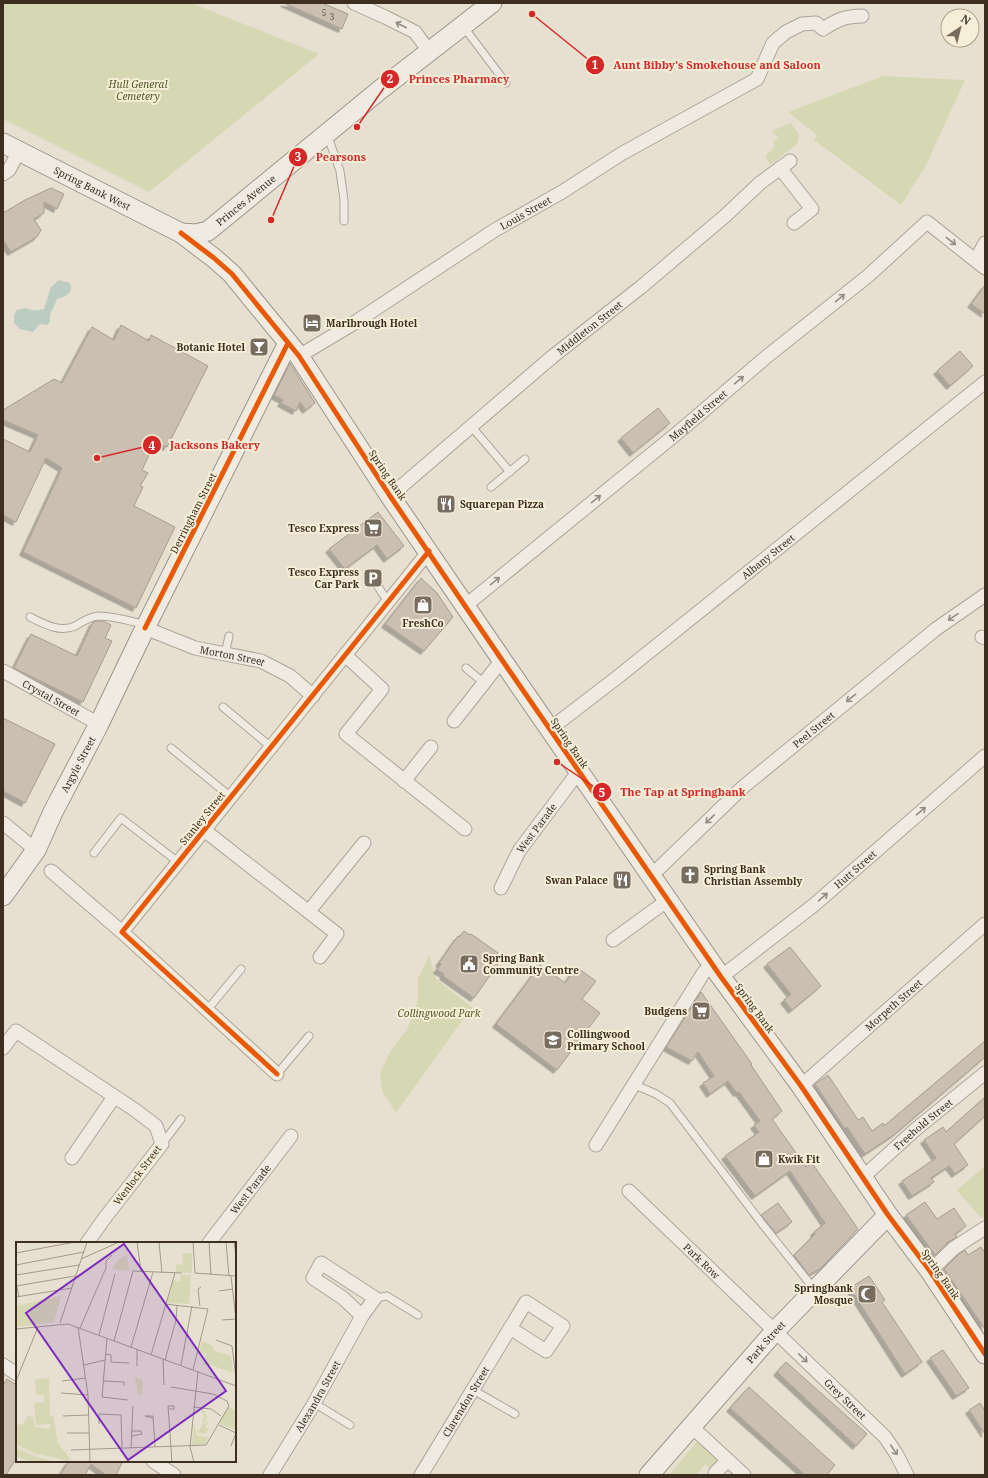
<svg xmlns="http://www.w3.org/2000/svg" width="988" height="1478" font-family="'Noto Serif',serif">
  <defs>
    <filter id="shadow"><feDropShadow dx="-3.5" dy="3.5" stdDeviation="0" flood-color="#0004"/></filter>
  </defs>
  <rect width="100%" height="100%" fill="#e7e0d1"/>
  <path fill="#d6d7b3" d="M3,3h188l128,51 -170,138 -146,-73z
    M883,76l82,4 -39,85 -25,40 -87,-65 3,-5 -29,-23z
    M791,123l8,12 -2,9 -27,21 -5,-9 10,-10 -2,-4 5,-4 -6,-7z
    M429,955l7,24 36,28 -76,106 -14,-22 -2,-18 11,-23 16,-20 11,-30v-21z
    M985,1166v52l-5,-1 -23,-27z
    M699,1439l20,19 -1,3 -7,8 -6,-5 -9,11h-27z"/>
  <path fill="#bcccc2" d="M59,280l11,3c4,10 -5,14 -13,16l-7,16v7l-3,3 -7,-1 -7,8 -13,-3 -6,-6v-8l3,-5 8,-2c7,3 11,3 19,1l7,-22z"/>
  <path fill="#cbbfb2" stroke="#a89c90" filter="url(#shadow)" d="M284,3h38l26,11 -6,15z
    M51,188l13,6 -7,15 -13,-7v11l-10,6 7,11 -4,7 -26,15 -8,-12v-27l22,-13z
    M985,285v29l-14,-10z
    M121,325l28,16 2,-6 57,31 -41,81 -12,-5 -13,28 6,3 -8,13 3,1 -9,19 41,21 -39,81 -113,-56 39,-84 -16,-10 -30,64 -13,-7v-76l27,13 8,-17 -35,-15v-10l51,-31 8,4 30,-56 22,13z
    M960,351l13,15 -23,20 -13,-15z
    M290,363l25,40 -9,7 -6,-8 -4,9 -15,-8 2,-3 -9,-5z
    M658,408l12,15 -37,30 -12,-15z
    M378,512l26,34 -17,13 -10,-14 -32,24 -16,-20z
    M421,578l16,15 16,24 -29,34 -39,-27z
    M98,621h5l8,4 -6,13 7,3 -29,61 -69,-34 17,-34 46,22 16,-34z
    M3,718l52,26 -30,59 -22,-12z
    M464,931l6,4 1,-1 27,19 -2,3 5,4 -27,38 -31,-22 1,-2 -7,-4 4,-6 -2,-1 19,-27 1,1z
    M790,947l31,39 -29,24 -8,-10 7,-6 -24,-30z
    M540,965l25,18 11,-16 20,14 -14,18 18,14 -43,57 -61,-46z
    M701,992l51,72 -1,1 31,46 -10,8 34,48 6,-4 46,66 -37,39 -12,7 -15,-20 21,-21 -1,-2 11,-9 -35,-52 -35,25 -30,-40 34,-24 -5,-7 6,-4 -21,-29 -2,1 -9,-12 -18,13 -7,-11 11,-7 -16,-24 -6,9 -26,-14z
    M985,1041v16l-90,77 -30,20 -18,-27 -2,2 -30,-45 13,-9 30,45 5,-3 9,14 11,-8 1,3z
    M985,1097v19l-31,28 14,21 -13,9 -6,-8 -18,12 3,4 -22,14 -10,-15 34,-23 -12,-18 19,-13 3,5z
    M925,1202l12,17 17,-11 12,18 -11,8 2,3 -9,5 -13,13 -29,-40z
    M778,1203l14,19 -16,11 -15,-18z
    M981,1247l4,6v76l-41,-60 15,-15 6,-4 3,5z
    M869,1276l16,24 -3,2 40,60 -17,12 -55,-86z
    M943,1350l26,38 -13,8 -26,-38z
    M786,1362l81,72 -11,12 -79,-74z
    M7,1379l10,6v72l-11,18h-3v-90z
    M749,1387l86,78 -8,10h-22l-75,-67z
    M980,1403l5,8v23l-16,-24z
    M69,1461h54l-7,14h-10l-15,-11 -6,11h-25z"/>
  <g fill="none" stroke-linecap="round" stroke-linejoin="round">
    <g stroke="#ada599" stroke-width="9">
      <path id="lane" d="M463,26l43,57
        M327,134l13,37 4,29v21
        M471,426l39,46
        M491,487l34,-28
        M377,585l11,17
        M30,617c14,7 30,16 45,9 7,-4 14,-9 23,-10 16,0 33,5 48,9
        M225,654l4,-18
        M466,668l18,15
        M223,707l48,40
        M171,748l60,49
        M94,853l27,-35 57,44
        M208,1009l33,-40
        M277,1074l32,-38
        M633,1084l23,10 14,9 93,122 52,65
        M162,1144l19,-25
        M375,1298l12,-2 31,19
        M473,1390l42,24
        M314,1403l36,22"/>
    </g>
    <g stroke="#ada599" stroke-width="15">
      <g id="street">
        <path d="M354,3l31,14 30,15 14,19"/>
        <path d="M780,168l32,41 -18,14"/>
        <path d="M3,174l6,-4 10,-19"/>
        <path d="M976,260l9,-17"/>
        <path id="s1" d="M299,356l52,-31 144,-95 67,-38 59,-38 136,-75 16,-36 13,-11 16,-8 14,-1 7,6c14,-9 22,-13 39,-13"/>
        <path id="s2" d="M390,496l162,-139 89,-70 84,-71 35,-33 30,-22"/>
        <path id="s3" d="M465,606l216,-176 84,-72 103,-82 59,-54 58,46"/>
        <path id="s4" d="M145,628l50,20 66,13 29,15 23,20"/>
        <path d="M982,637l3,1"/>
        <path d="M345,655l37,34 -36,45 119,95"/>
        <path id="s5" d="M3,671l96,53"/>
        <path d="M454,721l48,-61"/>
        <path id="s6" d="M550,729l69,-53 366,-294"/>
        <path d="M404,781l27,-34"/>
        <path d="M3,823l33,27"/>
        <path d="M204,830l133,104 -17,23"/>
        <path d="M51,871l71,61"/>
        <path id="s7" d="M651,876l92,-89 193,-158 49,-34"/>
        <path id="s8" d="M501,888l18,-37 60,-80"/>
        <path d="M309,911l55,-68"/>
        <path d="M613,940l55,-40"/>
        <path id="s9" d="M721,977l93,-72 171,-149"/>
        <path d="M3,1048l13,-17 119,79 21,16 6,18 -58,75 -17,24"/>
        <path d="M277,1074l-155,-142 307,-381"/>
        <path id="s10" d="M801,1086l184,-162"/>
        <path d="M596,1145l108,-173 9,-7"/>
        <path d="M72,1158l42,-61"/>
        <path id="s11" d="M863,1177l53,-48 69,-56"/>
        <path id="s12" d="M629,1191l256,246 12,18 10,20"/>
        <path id="s13" d="M209,1243l82,-107"/>
        <path d="M930,1271l24,-23 31,-20"/>
        <path d="M3,1365l14,9"/>
        <path d="M691,1426l53,49"/>
        <path d="M153,1461l21,14"/>
        <path d="M715,1473l13,-13"/>
        <path id="s14" d="M270,1475l42,-68 50,-91 13,-18 -54,-35 -8,15 30,20 19,18"/>
        <path id="s15" d="M421,1475l105,-173 37,24 -17,25 -36,-23"/>
      </g>
    </g>
    <g stroke="#9c958a" stroke-width="21">
      <g id="secondary">
        <path id="s16" d="M3,143l178,90 33,25 18,16 67,82 91,140 112,164 219,317 80,109 87,129 42,56 55,83"/>
        <path id="s17" d="M181,233l15,1 12,-3 173,-142 111,-86"/>
        <path id="s18" d="M3,896l33,-46 17,-38 46,-88 46,-96 143,-285"/>
        <path id="s19" d="M649,1475l126,-144 113,-116"/>
      </g>
    </g>
    <use href="#lane" stroke="#efebe3" stroke-width="7"/>
    <use href="#street" stroke="#efebe3" stroke-width="13"/>
    <use href="#secondary" stroke="#efebe3" stroke-width="19"/>
    <g stroke="#f7eed8" stroke-width="8">
      <path id="cycleway" d="M181,233l33,25 18,16 67,82 91,140 112,164 219,317 80,109 87,129 42,56 55,83
        M145,628l143,-285
        M277,1074l-155,-142 307,-381"/>
    </g>
    <use href="#cycleway" stroke="#e8590c" stroke-width="5"/>
  </g>
  <defs><path id="oneway-shaft" d="M-6 0H5M1.5-3L5.5 0L1.5 3" fill="none" stroke-width="1.6" stroke-linecap="round" stroke-linejoin="round"/></defs>
  <g stroke="#968c82">
    <use href="#oneway-shaft" transform="translate(401 25) rotate(-153)"/>
    <use href="#oneway-shaft" transform="translate(951 241) rotate(38)"/>
    <use href="#oneway-shaft" transform="translate(840 298) rotate(-39)"/>
    <use href="#oneway-shaft" transform="translate(739 380) rotate(-40)"/>
    <use href="#oneway-shaft" transform="translate(596 499) rotate(-39)"/>
    <use href="#oneway-shaft" transform="translate(495 581) rotate(-39)"/>
    <use href="#oneway-shaft" transform="translate(953 617) rotate(146)"/>
    <use href="#oneway-shaft" transform="translate(851 698) rotate(141)"/>
    <use href="#oneway-shaft" transform="translate(921 811) rotate(-40)"/>
    <use href="#oneway-shaft" transform="translate(710 819) rotate(136)"/>
    <use href="#oneway-shaft" transform="translate(823 897) rotate(-41)"/>
    <use href="#oneway-shaft" transform="translate(803 1358) rotate(44)"/>
    <use href="#oneway-shaft" transform="translate(894 1450) rotate(56)"/>
  </g>
  <defs>
    <g id="hotel-square" transform="scale(1)"><rect x="-9" y="-9" width="18" height="18" rx="4" fill="#786c5e" stroke="#f7eed8"/><path d="M-6-4.5h1.5V1H6V5H4.5V3h-9V5H-6ZM-4 0a1.8 1.8 0 1 1 3.6 0ZM.5 0V-2.5h3Q6-2.5 6 0Z" fill="#fff"/></g>
    <g id="bar-square" transform="scale(1)"><rect x="-9" y="-9" width="18" height="18" rx="4" fill="#786c5e" stroke="#f7eed8"/><path d="M-6-5H6L.8 .8V4.5H3.5V6h-7V4.5H-.8V.8Z" fill="#fff"/></g>
    <g id="restaurant-square" transform="scale(1)"><rect x="-9" y="-9" width="18" height="18" rx="4" fill="#786c5e" stroke="#f7eed8"/><path d="M-5-6h1v4h1v-4h1v4h1v-4h1v5L-1.5 .5V6h-2V.5L-5-1ZM5-6V6H3V1.5H1.5Q1.5-4 5-6Z" fill="#fff"/></g>
    <g id="supermarket-square" transform="scale(1)"><rect x="-9" y="-9" width="18" height="18" rx="4" fill="#786c5e" stroke="#f7eed8"/><path d="M-6-5.5h2.5l.6 2H6L4.5 2H-2.5L-4.4-4H-6ZM-1.5 3.2a1.3 1.3 0 1 0 .1 0ZM3 3.2a1.3 1.3 0 1 0 .1 0Z" fill="#fff"/></g>
    <g id="parking-square" transform="scale(1)"><rect x="-9" y="-9" width="18" height="18" rx="4" fill="#786c5e" stroke="#f7eed8"/><path d="M-3.5-5.5H1a3.5 3.5 0 0 1 0 7H-1V5.5H-3.5ZM-1-3.4V-.6H.8a1.4 1.4 0 0 0 0-2.8Z" fill="#fff"/></g>
    <g id="shop-square" transform="scale(1)"><rect x="-9" y="-9" width="18" height="18" rx="4" fill="#786c5e" stroke="#f7eed8"/><path d="M-5-2.5h2.3a2.7 3.5 0 0 1 5.4 0H5L5.5 6h-11ZM-1.5-2.5h3a1.5 2.3 0 0 0-3 0Z" fill="#fff"/></g>
    <g id="church-square" transform="scale(1)"><rect x="-9" y="-9" width="18" height="18" rx="4" fill="#786c5e" stroke="#f7eed8"/><path d="M-1.2-6h2.4v3.5h3.3v2.4h-3.3V6h-2.4V-.1h-3.3v-2.4h3.3Z" fill="#fff"/></g>
    <g id="civic-square" transform="scale(1)"><rect x="-9" y="-9" width="18" height="18" rx="4" fill="#786c5e" stroke="#f7eed8"/><path d="M-.6-6.5H3V-4.5H.6V-3L4-1V1h2V6H-6V1h2V-1L-.6-3ZM-1.2 2.5V6h2.4V2.5Z" fill="#fff"/></g>
    <g id="school-square" transform="scale(1)"><rect x="-9" y="-9" width="18" height="18" rx="4" fill="#786c5e" stroke="#f7eed8"/><path d="M0-5L7-2L0 1L-7-2ZM-4 1L0 2.5L4 1V4Q0 6-4 4Z" fill="#fff"/></g>
    <g id="mosque-square" transform="scale(1)"><rect x="-9" y="-9" width="18" height="18" rx="4" fill="#786c5e" stroke="#f7eed8"/><path d="M3.5-4.9A6 6 0 1 0 3.5 4.9A5 5 0 1 1 3.5-4.9Z" fill="#fff"/></g>
  </defs>
  <g fill-rule="evenodd">
    <use href="#hotel-square" x="312" y="323"/>
    <use href="#bar-square" x="259" y="347"/>
    <use href="#restaurant-square" x="446" y="504"/>
    <use href="#supermarket-square" x="373" y="528"/>
    <use href="#parking-square" x="373" y="578"/>
    <use href="#shop-square" x="423" y="605"/>
    <use href="#church-square" x="690" y="875"/>
    <use href="#restaurant-square" x="622" y="880"/>
    <use href="#civic-square" x="469" y="964"/>
    <use href="#supermarket-square" x="701" y="1011"/>
    <use href="#school-square" x="553" y="1040"/>
    <use href="#shop-square" x="764" y="1159"/>
    <use href="#mosque-square" x="867" y="1294"/>
  </g>
  <g text-anchor="middle" dominant-baseline="central" stroke-width="4" stroke-linejoin="round" paint-order="stroke">
    <g font-size="8" fill="#605244">
      <text x="324" y="12">5</text>
      <text x="332" y="16">3</text>
    </g>
    <g font-size="10" font-style="italic" fill="#4d5a26" stroke="#f7eed8">
      <text x="138" y="84">Hull General<tspan x="138" dy="12">Cemetery</tspan></text>
      <text x="439" y="1013">Collingwood Park</text>
    </g>
    <g font-size="10" fill="#3d2e20" stroke="#f7eed8">
      <text stroke="none"><textPath href="#s16" startOffset="100">Spring Bank West</textPath></text>
      <text stroke="none"><textPath href="#s17" startOffset="76">Princes Avenue</textPath></text>
      <text stroke="none"><textPath href="#s1" startOffset="268">Louis Street</textPath></text>
      <text stroke="none"><textPath href="#s2" startOffset="261">Middleton Street</textPath></text>
      <text stroke="none"><textPath href="#s3" startOffset="301">Mayfield Street</textPath></text>
      <text transform="translate(388 475) rotate(56)">Spring Bank</text>
      <text transform="translate(193 513) rotate(-63)">Derringham Street</text>
      <text stroke="none"><textPath href="#s6" startOffset="278">Albany Street</textPath></text>
      <text stroke="none"><textPath href="#s4" startOffset="92">Morton Street</textPath></text>
      <text stroke="none"><textPath href="#s5" startOffset="55">Crystal Street</textPath></text>
      <text stroke="none"><textPath href="#s7" startOffset="219">Peel Street</textPath></text>
      <text transform="translate(570 743) rotate(56)">Spring Bank</text>
      <text stroke="none"><textPath href="#s18" startOffset="152">Argyle Street</textPath></text>
      <text transform="translate(202 818) rotate(-51)">Stanley Street</text>
      <text stroke="none"><textPath href="#s8" startOffset="70">West Parade</textPath></text>
      <text stroke="none"><textPath href="#s9" startOffset="172">Hutt Street</textPath></text>
      <text stroke="none"><textPath href="#s10" startOffset="123">Morpeth Street</textPath></text>
      <text transform="translate(755 1008) rotate(54)">Spring Bank</text>
      <text stroke="none"><textPath href="#s11" startOffset="80">Freehold Street</textPath></text>
      <text transform="translate(137 1175) rotate(-53)">Wenlock Street</text>
      <text stroke="none"><textPath href="#s13" startOffset="68">West Parade</textPath></text>
      <text stroke="none"><textPath href="#s12" startOffset="101">Park Row</textPath></text>
      <text transform="translate(941 1274) rotate(55)">Spring Bank</text>
      <text stroke="none"><textPath href="#s19" startOffset="177">Park Street</textPath></text>
      <text stroke="none"><textPath href="#s14" startOffset="92">Alexandra Street</textPath></text>
      <text stroke="none"><textPath href="#s12" startOffset="300">Grey Street</textPath></text>
      <text stroke="none"><textPath href="#s15" startOffset="86">Clarendon Street</textPath></text>
    </g>
    <g font-size="10" font-weight="bold" fill="#3d2e20" stroke="#f7eed8" text-anchor="start">
      <text x="326" y="323">Marlbrough Hotel</text>
      <text x="245" y="347" text-anchor="end">Botanic Hotel</text>
      <text x="460" y="504">Squarepan Pizza</text>
      <text x="359" y="528" text-anchor="end">Tesco Express</text>
      <text x="359" y="572" text-anchor="end">Tesco Express<tspan x="359" dy="12">Car Park</tspan></text>
      <text x="423" y="623" text-anchor="middle">FreshCo</text>
      <text x="704" y="869">Spring Bank<tspan x="704" dy="12">Christian Assembly</tspan></text>
      <text x="608" y="880" text-anchor="end">Swan Palace</text>
      <text x="483" y="958">Spring Bank<tspan x="483" dy="12">Community Centre</tspan></text>
      <text x="687" y="1011" text-anchor="end">Budgens</text>
      <text x="567" y="1034">Collingwood<tspan x="567" dy="12">Primary School</tspan></text>
      <text x="778" y="1159">Kwik Fit</text>
      <text x="853" y="1288" text-anchor="end">Springbank<tspan x="853" dy="12">Mosque</tspan></text>
    </g>
  </g>
  <g transform="translate(16 1242)">
    <rect width="220" height="220" fill="#e7e0d1"/>
    <path d="M176,11v20l-16,-1v-8l7,1 -1,-11zM111,12l2,17 -17,-2 7,-10zM165,33h10l-2,29 -22,-1 6,-22h7zM45,54l-7,26 -38,5v-21zM186,99l11,5v4l18,6 2,17 -22,-8h-8l3,-11 -7,-2zM33,136l1,46 -14,1 -2,-22 11,-1 -1,-7h-8l-1,-16zM119,136l8,2 -1,16 -4,-3zM214,165l6,4 -1,19 -16,-7 8,-15zM184,166l3,1 4,8 -4,9 7,-7 -5,9h4l-4,6 -8,-2 4,-4 3,-12zM12,174l5,1 2,10 15,2v-13h3l5,27 12,16 -2,2 -34,-8 -18,-9v-23l1,4 6,-1zM178,181l3,13 11,1 -3,7 -13,1zM0,206l21,9 18,5h-24l-15,-6z" fill="#d6d7b3"/>
    <path fill="none" stroke="#a3998a" stroke-width="1" d="M121,0l4,29M143,0l3,31M177,0l2,31 41,3M193,0l2,33M210,0l3,34M218,0l2,14M0,11l59,-11M65,17l38,-17M0,23l68,-13M0,33l63,-10M215,34l5,44M0,40l3,15M0,44l59,-10M203,49l14,-2M0,55l56,-9M149,62l43,5 -15,61M184,64l-2,-17 3,-2M206,78l14,-1M44,81l27,-81M62,85l10,68 2,67M64,86l26,-60v-7l6,-6M0,87l52,-5 168,62M83,93l16,-61M91,96l-5,59 26,3M200,98l16,6 4,32M98,99l19,-70 49,2M115,105l22,-75M121,107v17M89,112l6,1v7l18,1M135,113l24,-82M147,117l1,26M149,118l11,-40 1,-15M68,123l21,-5M165,123l11,-59M0,139l22,-54M46,139l24,-3M88,139l20,1v4M155,145l42,7 14,7 2,5M45,151l27,2M177,165l18,2 10,7M153,167h5v-3h-6l4,56M47,174l25,-1M137,176l-8,-2h8l2,31M83,182v-10l22,1 1,33M203,183l17,8M51,191h22M116,194l10,-2 -1,-3h-9M215,204l5,-13M115,206l2,-42M55,208l135,-5 23,-39M178,220l-4,-15 8,-75"/>
    <path fill="#7b2cbf" fill-opacity="0.15" stroke="#7b2cbf" stroke-width="2" d="M108,2l102,147 -98,69 -102,-147z"/>
    <rect width="220" height="220" fill="none" stroke="#3d2e20" stroke-width="2"/>
  </g>
  <path fill="none" stroke="#d62828" stroke-width="1.5" d="M532 14L595 65M357 127L390 79M271 220L298 157M97 458L152 445M557 762L602 792"/>
  <g fill="#d62828" stroke="#f7eed8" stroke-width="1.5">
    <circle cx="532" cy="14" r="4"/>
    <circle cx="357" cy="127" r="4"/>
    <circle cx="271" cy="220" r="4"/>
    <circle cx="97" cy="458" r="4"/>
    <circle cx="557" cy="762" r="4"/>
    <circle cx="595" cy="65" r="10"/>
    <circle cx="390" cy="79" r="10"/>
    <circle cx="298" cy="157" r="10"/>
    <circle cx="152" cy="445" r="10"/>
    <circle cx="602" cy="792" r="10"/>
  </g>
  <g font-size="12" text-anchor="middle" font-weight="bold" fill="#fff">
    <text x="595" y="69">1</text>
    <text x="390" y="83">2</text>
    <text x="298" y="161">3</text>
    <text x="152" y="450">4</text>
    <text x="602" y="797">5</text>
  </g>
  <g font-size="11" text-anchor="middle" font-weight="bold" fill="#d62828" stroke="#f7eed8" stroke-width="4" stroke-linejoin="round" paint-order="stroke">
    <text x="717" y="69">Aunt Bibby's Smokehouse and Saloon</text>
    <text x="459" y="83">Princes Pharmacy</text>
    <text x="341" y="161">Pearsons</text>
    <text x="215" y="449">Jacksons Bakery</text>
    <text x="683" y="796">The Tap at Springbank</text>
  </g>
  <rect width="988" height="1478" fill="none" stroke="#3d2e20" stroke-width="8"/>
  <g transform="translate(960 28) rotate(35)"><circle r="19" fill="#f7eed8" stroke="#ada18e"/>
  <path d="M0-3L7 15L0 10L-7 15Z" fill="#786c5e"/>
  <text y="-6" font-size="11" font-weight="bold" text-anchor="middle" fill="#3d2e20">N</text>
  </g>
</svg>
